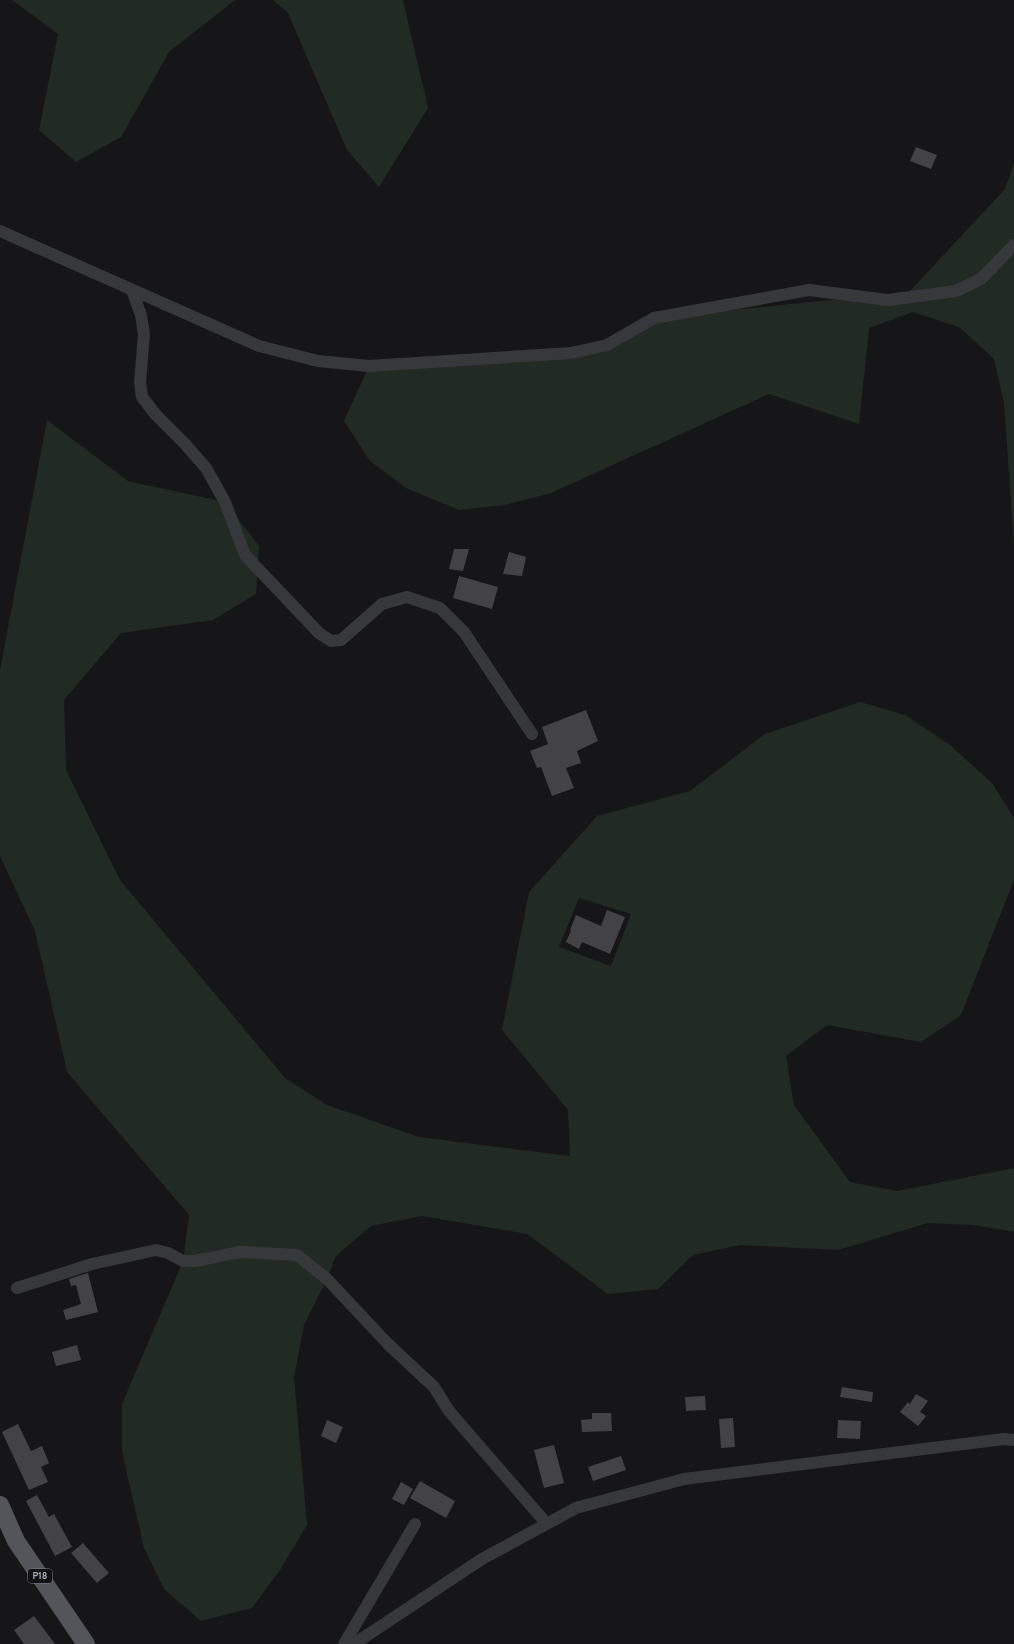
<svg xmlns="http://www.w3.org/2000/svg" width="1014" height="1644" font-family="Overpass,sans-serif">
  <rect width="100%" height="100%" fill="#161618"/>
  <path fill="#222a24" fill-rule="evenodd" d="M12,0h223l-66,52 -48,85 -45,25 -37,-32 19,-96z
    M273,0h130l25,108 -49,79 -32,-37 -59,-137z
    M1014,163v382l-10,-142 -10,-44 -35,-32 -46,-15 -44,16 -10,96 -90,-30 -218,99 -46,12 -46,5 -53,-22 -36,-27 -26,-40 25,-55 238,-21 47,-27 255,-26 96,-103z
    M47,420l81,61 97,21 34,44 -3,48 -43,26 -92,13 -57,67 2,70 54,110 165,198 42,27 92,32 151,19 -2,-46 -66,-80 27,-138 68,-76 93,-25 75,-57 95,-32 45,13 45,30 42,38 22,35v62l-53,135 -40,27 -94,-17 -41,31 8,49 56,77 47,9 117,-23v64l-40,-7 -46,-2 -90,27 -98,-5 -47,10 -35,34 -50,5 -81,-60 -105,-18 -51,10 -35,30 -9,23 -23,46 -10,52 13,148 -27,45 -28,38 -51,13 -37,-32 -20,-41 -22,-97v-47l61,-143 6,-46 -122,-143 -32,-141 -35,-75v-186zM579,898l52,16 -20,52 -52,-19z"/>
  <path fill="#434347" d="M916,147l21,8 -6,14 -21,-8z
    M454,549h15l-6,22 -14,-2z
    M509,552l17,5 -4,19 -19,-2z
    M459,576l39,11 -6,22 -39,-11z
    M586,710l12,31 -21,10 4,12 -15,5 8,20 -22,8 -11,-29 -4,1 -7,-17 18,-7 -6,-17z
    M607,910l18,7 -15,37 -28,-12 -3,7 -13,-7 5,-11 -1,-1 6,-15 25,11z
    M88,1273l10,39 -32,8 -3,-10 18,-6 -5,-19 -5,1 -2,-7z
    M77,1345l4,15 -25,6 -4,-14z
    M842,1387l31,5 -1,10 -32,-5z
    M916,1394l12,7 -8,11 6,4 -8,10 -18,-14 8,-10 2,2z
    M705,1396l1,14 -20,1 -1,-14z
    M592,1413h19l1,18 -30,1 -1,-12 11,-1z
    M733,1418l2,29 -14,1 -2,-29z
    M327,1420l16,7 -7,16 -15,-7z
    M838,1420l23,1 -1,18 -23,-1z
    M18,1424l13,27 11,-5 7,17 -8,4 7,15 -19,8 -27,-58z
    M554,1445l10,38 -20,5 -10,-38z
    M621,1456l5,14 -33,11 -5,-14z
    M420,1481l35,20 -9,17 -36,-20z
    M401,1482l12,7 -9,16 -12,-6z
    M37,1495l12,22 5,-3 18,33 -17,9 -29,-55z
    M83,1543l26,30 -12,10 -26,-30z
    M34,1616l21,28h-31l-10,-14z"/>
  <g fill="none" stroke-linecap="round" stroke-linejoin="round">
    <path stroke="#37383c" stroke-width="12" d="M0,231l259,115 59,15 51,5 202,-13 36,-8 47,-27 155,-28 79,10 68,-9 25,-12 33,-34
      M132,290l9,25 3,19 -4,48 2,15 14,18 29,29 21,24 19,34 20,53 74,78 12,8 10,-1 41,-36 25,-7 33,11 24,24 68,102
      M17,1288l75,-24 64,-14 12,3 15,8h12l45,-9 57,3 30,24 61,65 46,43 15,24 97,112
      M344,1644l71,-120
      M354,1644l128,-85 94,-51 108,-29 320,-40 10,1"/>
    <path stroke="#54545b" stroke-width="18" d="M0,1505l16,36 70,103"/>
  </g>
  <g text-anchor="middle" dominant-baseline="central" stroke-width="3" stroke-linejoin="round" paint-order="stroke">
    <rect fill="#111113" stroke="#7b7e85" stroke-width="1" x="28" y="1569" width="24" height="14" rx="3"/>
    <g font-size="9" font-weight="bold" fill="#a9acb6">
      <text x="40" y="1576">P18</text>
    </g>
  </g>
</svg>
